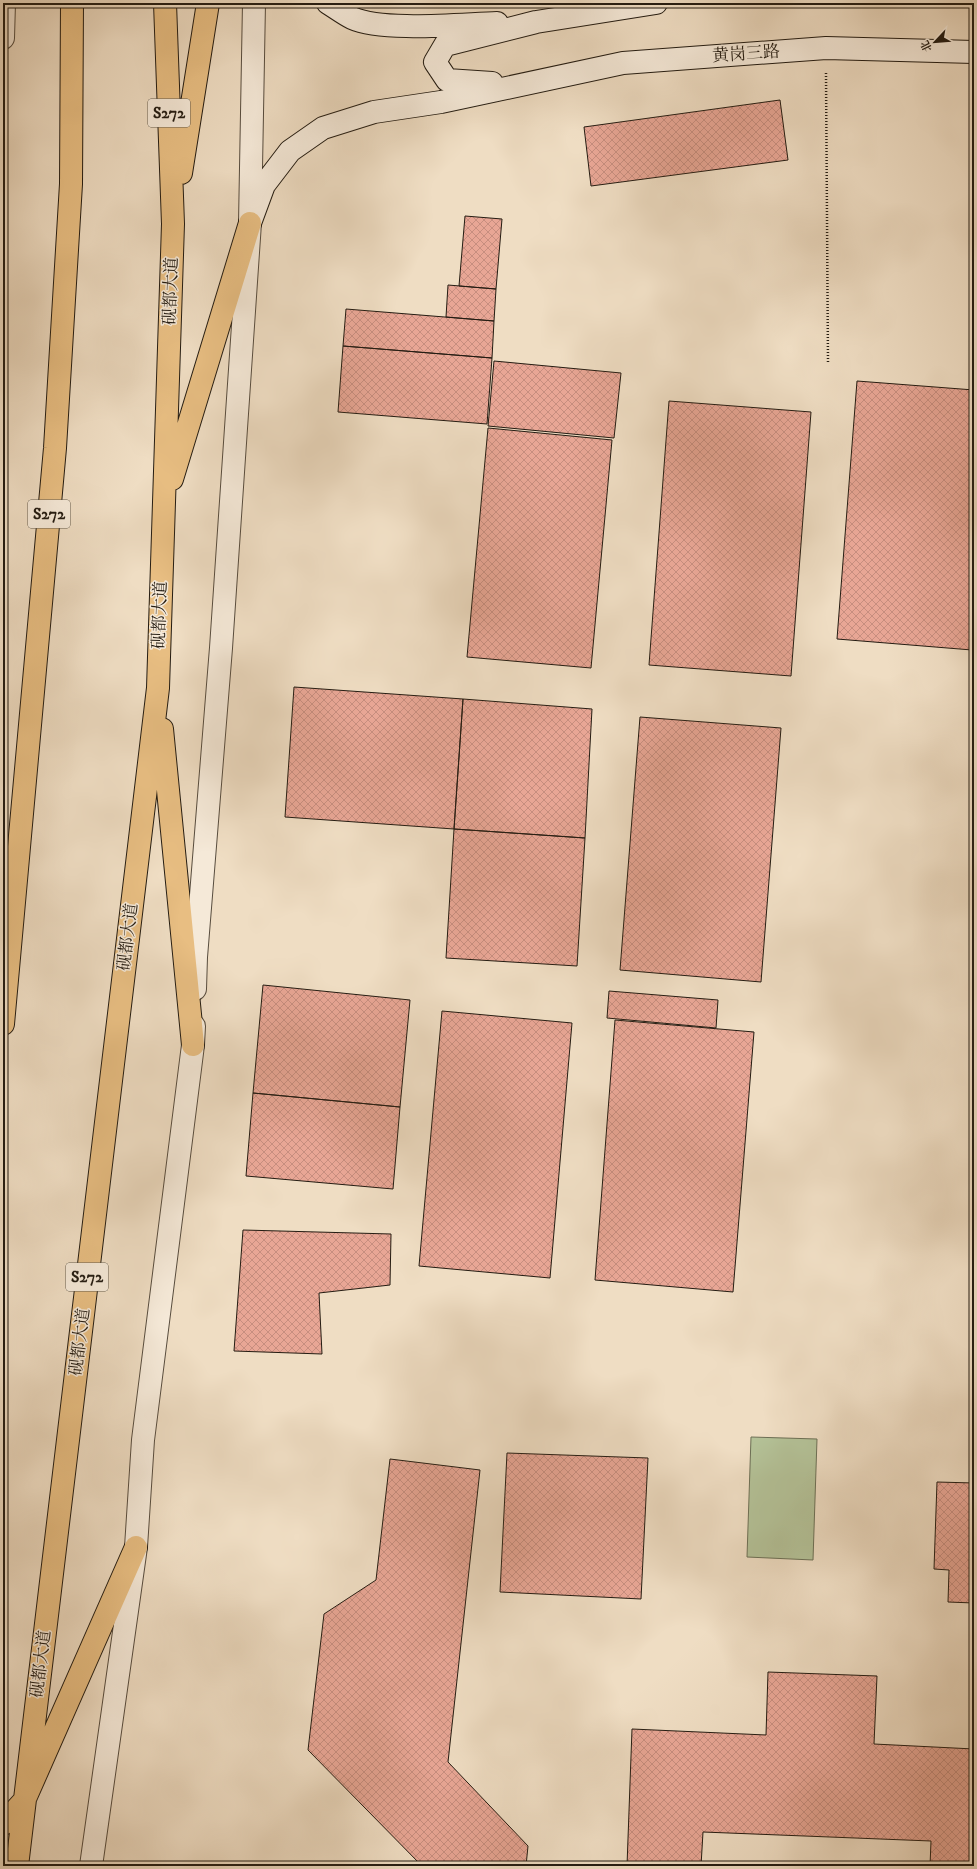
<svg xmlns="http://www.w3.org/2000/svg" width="977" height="1869" font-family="'IM FELL DW Pica','Noto Serif SC',serif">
  <defs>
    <pattern id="building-cross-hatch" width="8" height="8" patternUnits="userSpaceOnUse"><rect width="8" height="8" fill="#e8a695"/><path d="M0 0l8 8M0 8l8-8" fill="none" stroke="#c78e7f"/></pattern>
  </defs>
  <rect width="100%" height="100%" fill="#efddc3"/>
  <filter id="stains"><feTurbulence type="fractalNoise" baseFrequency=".005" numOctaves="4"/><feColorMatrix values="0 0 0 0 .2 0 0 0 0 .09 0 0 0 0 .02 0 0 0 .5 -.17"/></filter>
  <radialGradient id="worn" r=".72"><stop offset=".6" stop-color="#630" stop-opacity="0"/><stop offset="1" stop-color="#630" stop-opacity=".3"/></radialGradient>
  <path fill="#b4c298" stroke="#6c6f55" d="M751,1437l66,2 -4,121 -66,-3z"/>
  <path fill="url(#building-cross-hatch)" stroke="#241c12" d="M780,100l8,60 -197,26 -7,-59z
    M465,216l37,3 -6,70 -37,-3z
    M448,285l48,4 -2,32 -48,-4z
    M346,309l148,12 -2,37 -149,-12z
    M343,346l149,12 -5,66 -149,-12z
    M494,361l127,12 -7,65 -126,-12z
    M857,381l117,9v234l-2,26 -135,-11z
    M669,401l142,11 -20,264 -142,-11z
    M488,428l124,12 -21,228 -124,-11z
    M294,687l169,12 -9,130 -169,-12z
    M463,699l129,10 -7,129 -131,-9z
    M640,717l141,11 -20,254 -141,-12z
    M454,829l131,9 -8,128 -131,-8z
    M263,985l147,15 -10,107 -147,-14z
    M609,991l109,9 -2,28 -109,-10z
    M442,1011l130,12 -22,255 -131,-12z
    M615,1020l139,12 -21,260 -138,-12z
    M253,1093l147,14 -7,82 -147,-13z
    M243,1230l148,4 -1,51 -71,8 3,61 -88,-3z
    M507,1453l141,5 -7,141 -141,-7z
    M390,1459l90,11 -32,292 80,84 -2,20h-104l-114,-116 16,-136 52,-34z
    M937,1482l37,1v120l-26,-1 1,-32 -15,-1z
    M768,1672l109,4 -3,68 100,5v117h-44l1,-25 -228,-9 -2,34h-74l5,-137 134,6z"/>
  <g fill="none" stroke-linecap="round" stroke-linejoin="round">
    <g stroke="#574c3e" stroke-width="24">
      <path id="tertiary" d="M3,38l1,-35
        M195,989l1,-32 25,-309 29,-425 4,-220
        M91,1866l45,-319 7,-107 50,-395 1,-19"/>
    </g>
    <g stroke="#241c12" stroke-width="24">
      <path id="secondary" d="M328,3c8,5 16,11 24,15 31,14 109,6 145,5
        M492,83l-45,-3 -12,-18 10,-17 91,-23 120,-19
        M250,223l14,-38 26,-34 33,-23 51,-16 67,-10 182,-39 203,-15 148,4"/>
    </g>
    <g stroke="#241c12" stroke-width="24">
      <path id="primary" d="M181,173l27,-170
        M172,479l78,-256
        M162,729l31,316
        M3,1024l52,-576 16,-264 1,-181
        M3,1824l21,-23 112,-254
        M17,1866l141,-1178 15,-464 -8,-221"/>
    </g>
    <path stroke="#241c12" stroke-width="2.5" stroke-dasharray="1 2" stroke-linecap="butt" d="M826,73l2,290"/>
    <use href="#tertiary" stroke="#f5e9d8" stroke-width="22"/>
    <use href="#secondary" stroke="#f5e9d8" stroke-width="22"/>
    <use href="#primary" stroke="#e8be82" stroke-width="22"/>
  </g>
  <g text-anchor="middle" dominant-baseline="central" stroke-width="3" stroke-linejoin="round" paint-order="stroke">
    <g fill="#f5e9d8" stroke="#635a4d" stroke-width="1">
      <rect x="148" y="99" width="42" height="28" rx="3"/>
      <rect x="28" y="500" width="42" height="28" rx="3"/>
      <rect x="66" y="1263" width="42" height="28" rx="3"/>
    </g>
    <g font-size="16" font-weight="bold" fill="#241c12">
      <text x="169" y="113">S272</text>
      <text x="49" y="514">S272</text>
      <text x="87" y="1277">S272</text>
    </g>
    <g font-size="17" fill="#241c12" stroke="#f5e9d8">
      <text transform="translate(746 54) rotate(-4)">黄岗三路</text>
      <text transform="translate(171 291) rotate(-88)">砚都大道</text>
      <text transform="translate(160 615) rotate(-88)">砚都大道</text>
      <text transform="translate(128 937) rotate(-83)">砚都大道</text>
      <text transform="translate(80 1342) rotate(-83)">砚都大道</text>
      <text transform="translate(41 1664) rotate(-83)">砚都大道</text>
    </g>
  </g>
  <rect width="977" height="1869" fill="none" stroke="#efddc3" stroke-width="16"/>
  <rect x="4" y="4" width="969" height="1861" fill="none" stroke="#241c12" stroke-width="2"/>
  <rect x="8" y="8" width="961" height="1853" fill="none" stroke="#241c12"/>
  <g transform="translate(935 42) rotate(244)" stroke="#f5e9d8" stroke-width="3" paint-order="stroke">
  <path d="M0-3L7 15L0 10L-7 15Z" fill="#241c12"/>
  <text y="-6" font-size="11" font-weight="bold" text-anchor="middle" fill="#241c12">北</text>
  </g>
  <rect width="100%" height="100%" filter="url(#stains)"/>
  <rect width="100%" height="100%" fill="url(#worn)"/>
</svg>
